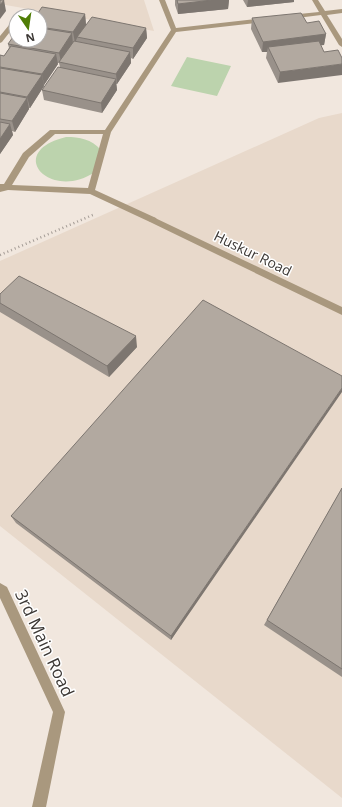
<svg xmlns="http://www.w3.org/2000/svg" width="342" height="807" font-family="'Open Sans',sans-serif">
  <rect width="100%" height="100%" fill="#f1e7de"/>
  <path fill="#e8d9cb" d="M0,0h144l10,31 -154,-27z
    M342,113v685l-342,-272v-265l319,-143z"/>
  <path fill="#bcd3ad" d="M187,57l44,9 -14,30 -46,-10z
    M66,137c14,0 25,2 35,13l-6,22c-45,30 -91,-20 -29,-35z"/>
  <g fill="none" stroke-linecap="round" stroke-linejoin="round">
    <path stroke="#a39b95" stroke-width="2.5" stroke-dasharray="1 3" stroke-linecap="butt" d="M0,255l95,-41"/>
    <path fill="#a9987e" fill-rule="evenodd" d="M159,0h6l11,28 89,-10 3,2 -3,2 -89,10 -65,100 -16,58 61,28 1,2 -1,2h-6l-60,-28 -82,-4 -8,2v-8h4l19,-31 27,-23h55l66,-100zM55,134h48l-15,54 -76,-3 17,-28z
      M312,0h6l7,11 17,-2v4l-15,2 15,24v8l-3,-2 -18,-30 -32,4 -3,-2 3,-2 30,-3z
      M16,18v6l-14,18 -2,1v-7l14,-17z"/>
    <path fill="#a9987e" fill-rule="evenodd" d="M153,217l189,90v8l-192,-93 -1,-2z
      M0,583l7,4 58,125 -19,95h-14l21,-95 -53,-114z"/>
  </g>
  <path fill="#99918a" d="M175,0h54l-1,9 -50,5 -3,-9z
    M243,0h51v2l-47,5z
    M85,14l1,11 60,3 1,10 -14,21 -2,-1v5l-14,21h-1l1,6 -15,23 -58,-13 -2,-10 18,-23 -1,-4h-2l1,1 -14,21h-1l1,1 -14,22h-1v1l-14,23 -3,-1 1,4 -13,19v-99l4,1 5,-8 -1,-4 32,-4v-24h-4z
    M252,18l55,5 19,11 -2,11h-3l-43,38 -12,-25 1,-6h-5l-11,-23z
    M0,294l137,53 -28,30 -109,-65z
    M342,376l-171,264 -155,-117 -5,-7z
    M342,488v189l-78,-52z"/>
  <path fill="#7d7670" d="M4,0l2,11 -6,8v-14z
    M212,0h17l-1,9 -50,5v-10z
    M248,0h46v2l-47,5z
    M85,14l1,11 -9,12v1l-2,5 -2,-11z
    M146,28l1,10 -14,21v-11z
    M72,33l1,11 -12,18 -2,-9z
    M326,34l-2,11 -54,6 -2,-4 -1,5h-5l1,-10z
    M130,52l1,11 -14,21 -1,-10z
    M56,54l2,10 -14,21 -2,-11z
    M342,64v11l-64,8 2,-11z
    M42,75l2,11 -14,22 -3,-11z
    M116,79l1,11 -15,23 -1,-10z
    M27,98l2,11 -14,23 -3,-11z
    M10,124l3,11 -13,19v-15z
    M136,336l1,11 -28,30 -2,-11z
    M342,388v4l-171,248v-4z"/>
  <path fill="#b2a9a0" stroke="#7d7670" d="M0,0h4l-4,5z
    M177,0h35l-34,4z
    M42,7l43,7 -12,18 -33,-5v-11h-11l1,-1 6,1z
    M301,13l6,10 12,-2 7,13 -63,8 -11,-24z
    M92,17l54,11 -13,20 -56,-11z
    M40,28l32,5 -13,20 -51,-9 7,-10h1v6h24z
    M74,41l56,11 -14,22 -57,-12z
    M319,41l5,11 14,-2 4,8v6l-62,8 -12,-25z
    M11,46l45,8 -14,20 -42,-7v-12l4,1z
    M58,67l58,12 -15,24 -59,-13z
    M0,68l42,7 -15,22 -27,-5z
    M0,93l27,5 -15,23 -12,-2z
    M0,122l10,2 -10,15z
    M19,276l117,60 -29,30 -107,-63v-9z
    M203,300l139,76v12l-171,248 -160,-120z
    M342,488v181l-75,-49z"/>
  <g text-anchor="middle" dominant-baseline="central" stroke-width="3" stroke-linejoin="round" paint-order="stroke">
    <g font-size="14" fill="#3c3835" stroke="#fff">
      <text transform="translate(253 253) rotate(26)">Huskur Road</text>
    </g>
    <g font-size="17" fill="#3c3835" stroke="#fff">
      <text transform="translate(45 643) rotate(65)">3rd Main Road</text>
    </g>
  </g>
  <g transform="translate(28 28) rotate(167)"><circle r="19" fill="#ffffff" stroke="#b1afae"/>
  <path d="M0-3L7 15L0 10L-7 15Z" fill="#4f7d06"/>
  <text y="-6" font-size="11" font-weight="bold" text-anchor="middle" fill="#3c3835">N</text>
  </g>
</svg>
